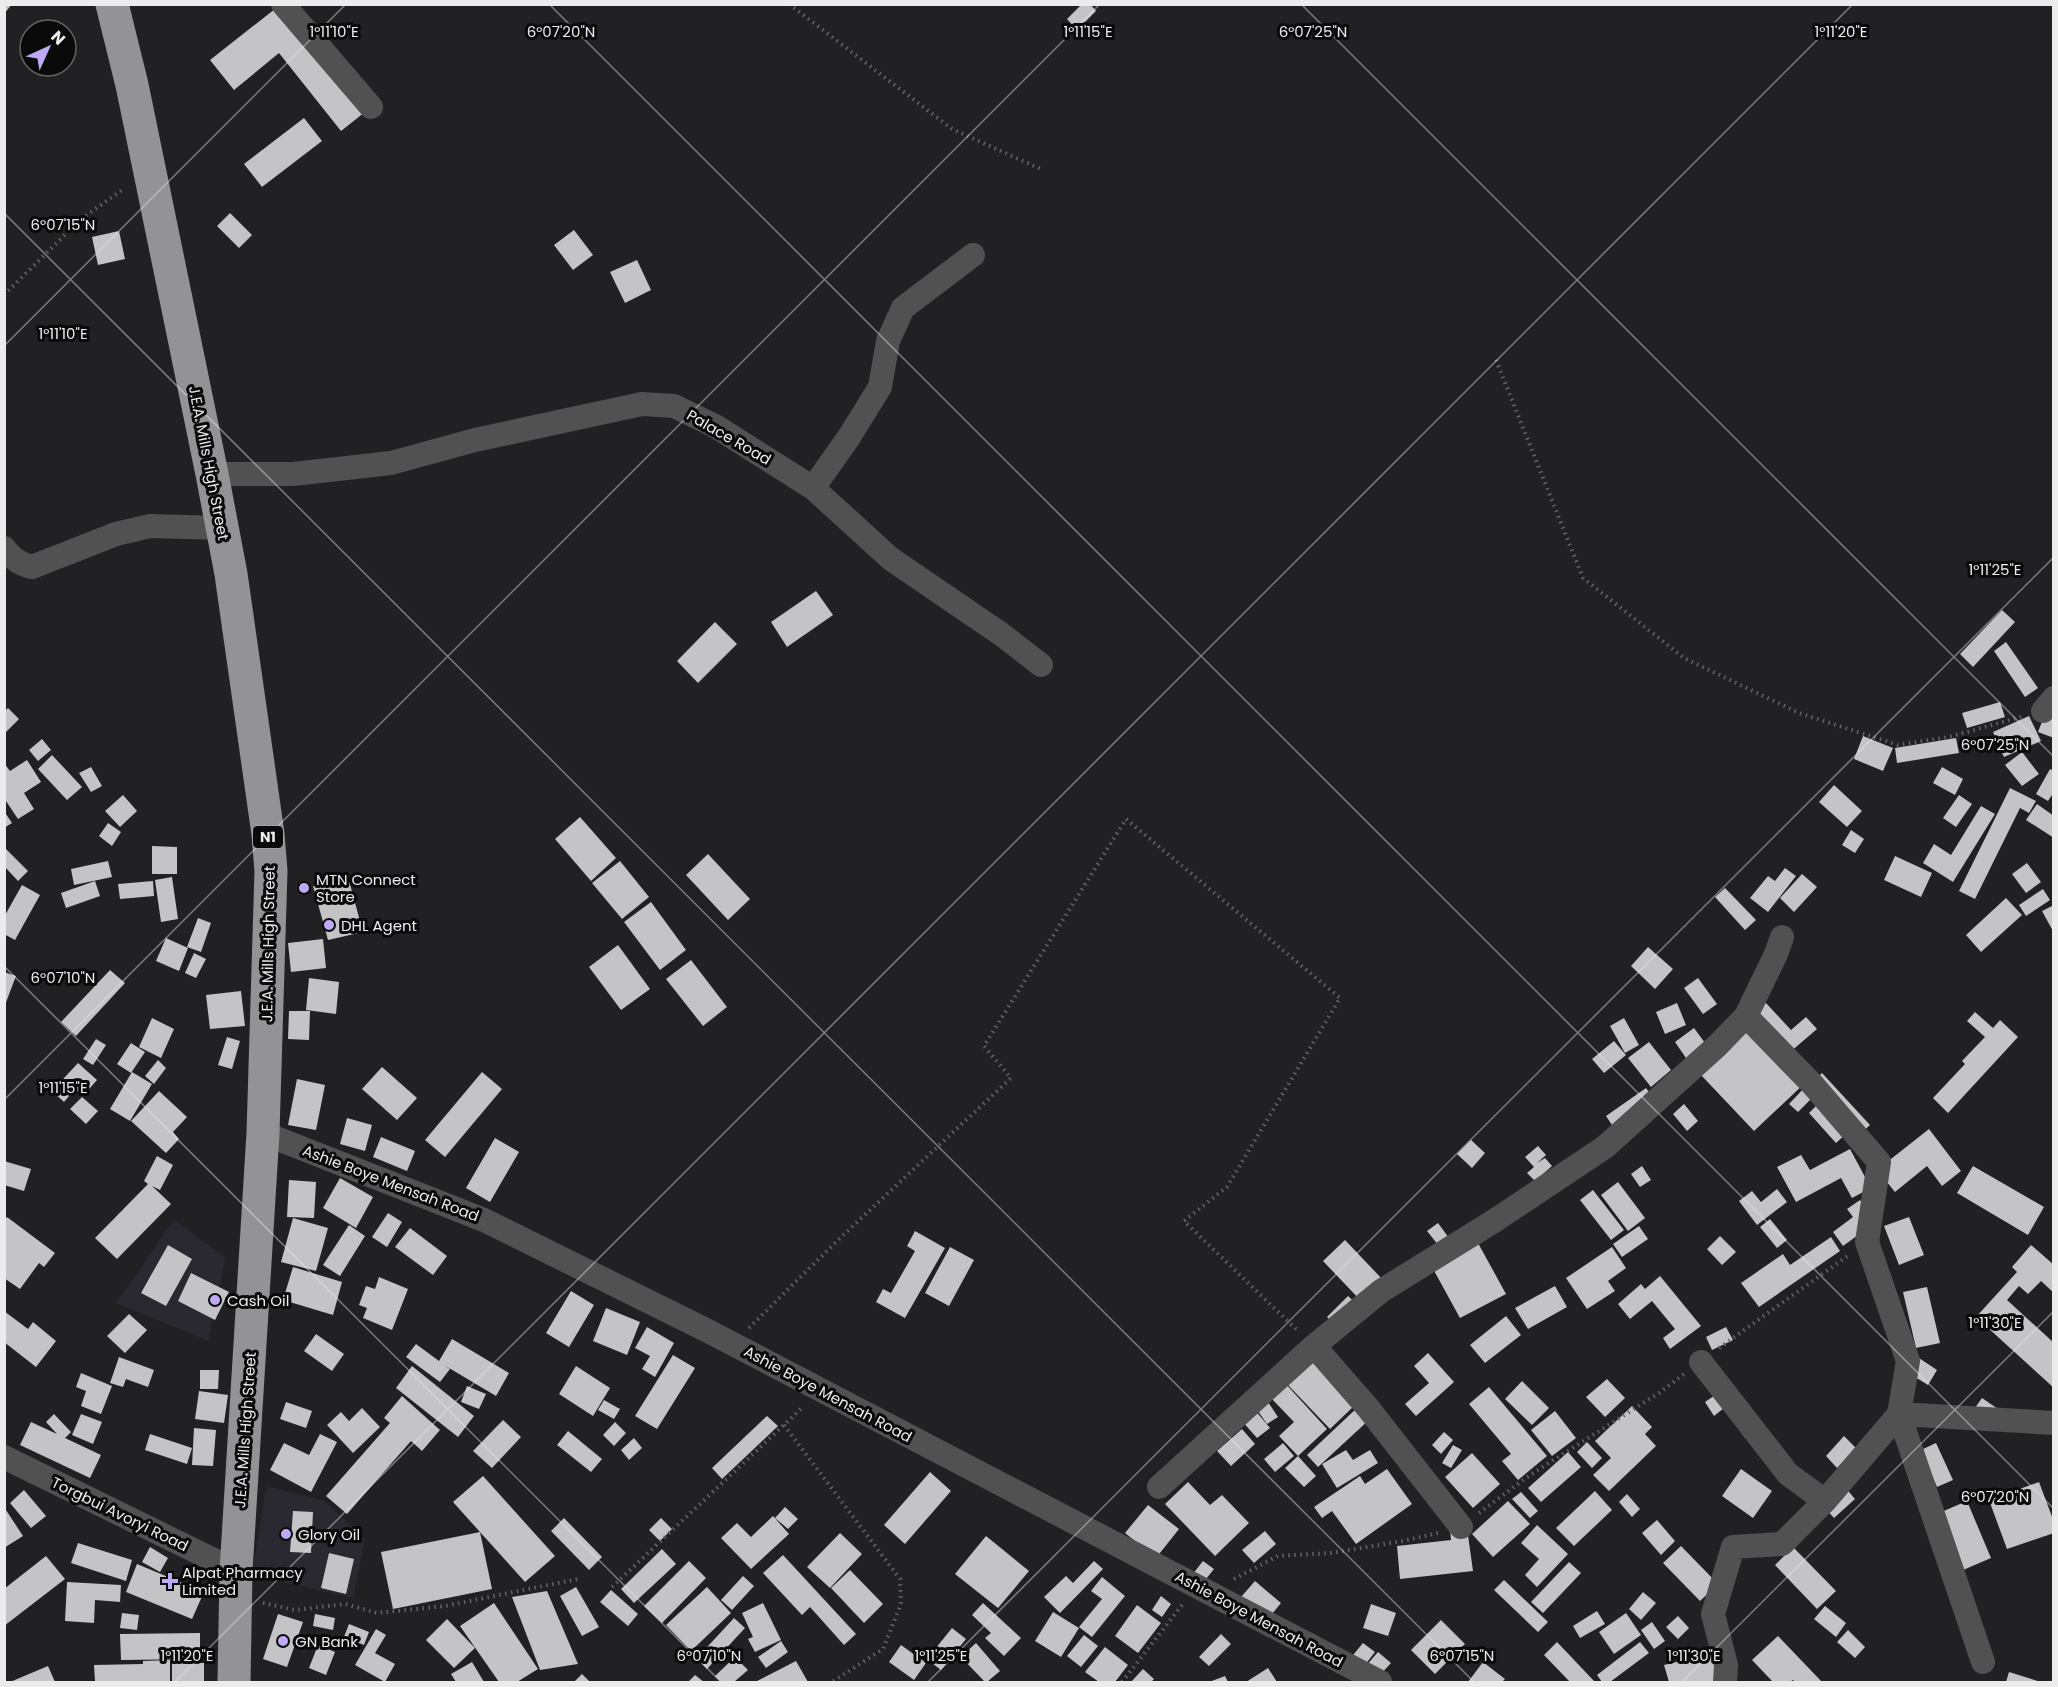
<svg xmlns="http://www.w3.org/2000/svg" width="2058" height="1687" font-family="Poppins,sans-serif">
  <rect width="100%" height="100%" fill="#212023"/>
  <path fill="#2a2830" d="M174,1220l52,38 -18,83 -92,-38z
    M266,1486l59,15 40,38 -12,59 -101,-23z"/>
  <path fill="#c4c3c6" d="M4,4h8l-8,10z
    M1082,4h8l6,7 -19,19 -10,-11z
    M280,5l85,107 -24,19 -62,-78 -45,37 -24,-30z
    M304,118l18,23 -60,46 -18,-23z
    M230,213l22,22 -13,13 -22,-22z
    M574,230l19,25 -20,15 -19,-25z
    M119,231l6,28 -27,6 -6,-28z
    M637,260l14,30 -26,13 -15,-31z
    M816,591l17,24 -46,32 -16,-25z
    M2002,610l13,12 -42,45 -13,-13z
    M715,622l22,22 -39,39 -21,-22z
    M2006,642l32,46 -13,9 -31,-46z
    M2000,702l5,15 -38,11 -5,-15z
    M8,708l11,11 -15,15v-22z
    M2045,714l9,4v20l-16,-6z
    M2029,716l12,25 -37,16 -11,-25z
    M1863,736l30,12 -10,23 -29,-12z
    M1956,738l3,15 -62,10 -2,-15z
    M42,739l9,11 -13,11 -9,-11z
    M2022,752l17,22 -17,12 -17,-21z
    M52,755l30,32 -15,13 -29,-31z
    M27,760l14,22 -17,11 10,16 -16,10 -14,-21v-35l6,8z
    M91,767l11,19 -11,6 -12,-19z
    M1942,767l21,12 -8,16 -22,-12z
    M2050,769l4,2v21l-6,9 -12,-7z
    M1834,785l28,26 -15,16 -28,-25z
    M2010,788l26,13 -7,12 -9,-5 -45,91 -16,-8z
    M123,795l14,16 -17,16 -15,-16z
    M1959,795l13,9 -16,23 -13,-9z
    M2037,804l17,12v22l-28,-18z
    M1981,806l14,8 -42,68 -30,-19 11,-19 17,11z
    M4,811l8,12 -8,5z
    M580,817l36,41 -25,23 -36,-42z
    M108,823l13,9 -9,14 -13,-10z
    M1851,830l13,9 -9,14 -13,-8z
    M152,846l25,1v27h-25z
    M4,847l24,24 -10,10 -14,-15z
    M708,854l42,45 -22,21 -42,-45z
    M1895,856l37,17 -11,24 -37,-17z
    M108,861l4,16 -38,8 -3,-16z
    M620,861l29,36 -27,22 -30,-36z
    M2027,863l14,19 -15,11 -14,-19z
    M1785,868l11,8 -28,36 -18,-14 18,-22 7,5z
    M1802,874l15,13 -23,25 -14,-14z
    M172,877l6,42 -17,3 -6,-42z
    M348,877l15,55 -35,8 -15,-54z
    M95,881l5,15 -34,12 -5,-15z
    M153,881l1,15 -34,3 -2,-15z
    M22,885l18,10 -25,45 -11,-6v-17z
    M1725,888l31,32 -11,10 -30,-33z
    M2043,889l7,11 -24,16 -7,-11z
    M2006,898l16,17 -41,37 -15,-17z
    M651,902l35,48 -26,20 -36,-48z
    M2054,905v28l-12,-22z
    M198,918l13,5 -10,29 -14,-5z
    M166,938l22,10 -9,23 -23,-10z
    M323,939l3,29 -35,4 -3,-29z
    M618,945l32,44 -29,21 -32,-43z
    M1648,947l25,22 -18,20 -24,-23z
    M194,953l12,6 -10,19 -11,-5z
    M691,960l36,47 -24,19 -37,-47z
    M110,970l15,13 -49,53 -15,-14z
    M4,972l12,4 -11,29h-1z
    M309,978l30,4 -3,32 -30,-4z
    M1698,978l19,26 -14,10 -19,-26z
    M241,991l4,35 -35,3 -4,-34z
    M1677,1003l9,22 -21,9 -9,-22z
    M1766,1003l25,27 15,-13 11,12 -28,24 -35,-39z
    M289,1011h21l-1,29 -21,-1z
    M1975,1012l18,16 7,-8 18,17 -70,76 -15,-15 32,-34 -3,-3 23,-24 -18,-16z
    M152,1018l22,11 -13,29 -22,-11z
    M1624,1018l15,27 -14,8 -15,-27z
    M1753,1025l53,57 -52,49 -53,-56z
    M1694,1028l14,19 -20,14 -13,-19z
    M227,1037l13,4 -8,28 -14,-4z
    M96,1039l10,6 -13,20 -10,-6z
    M1614,1041l12,14 -22,18 -12,-14z
    M1649,1042l22,28 -20,17 -23,-29z
    M131,1043l14,9 -14,21 -14,-9z
    M158,1060l8,8 -12,16 -9,-8z
    M78,1063l19,17 -14,16 -8,-7 -11,13 -12,-11z
    M382,1067l35,31 -20,22 -35,-31z
    M132,1072l20,12 -22,37 -20,-12z
    M482,1072l20,17 -57,68 -20,-17z
    M1822,1073l48,52 -11,10 -48,-51z
    M297,1079l28,6 -9,45 -28,-5z
    M1806,1086l9,9 -17,17 -9,-8z
    M1646,1088l10,14 -40,29 -10,-15z
    M159,1091l28,26 -14,15 6,7 -13,14 -35,-32z
    M82,1097l16,14 -12,13 -16,-15z
    M1820,1102l28,30 -12,11 -27,-30z
    M1684,1104l14,17 -11,10 -14,-17z
    M347,1118l25,7 -7,26 -25,-7z
    M1929,1129l32,42 -19,15 -15,-20 -32,26 -18,-22z
    M381,1137l34,14 -8,20 -34,-14z
    M495,1138l24,14 -29,50 -24,-14z
    M1471,1140l14,13 -13,15 -15,-14z
    M1538,1146l8,9 -9,8 8,-5 7,8 -17,15 -8,-8 7,-6 -9,-10z
    M1850,1149l21,39 -19,10 -11,-20 -45,24 -19,-35 24,-12 9,15z
    M157,1156l16,9 -13,25 -8,-4 19,18 -54,55 -22,-21 53,-54 -4,-3z
    M4,1161l27,8 -7,22 -20,-6z
    M1642,1166l9,14 -11,7 -9,-13z
    M1973,1166l71,41 -16,28 -71,-42z
    M340,1178l33,19 -17,31 -33,-20z
    M289,1180l27,2 -2,36 -27,-1z
    M1618,1182l27,36 -17,13 -27,-36z
    M1777,1189l10,13 -30,23 -18,-24 13,-10 9,11z
    M1593,1190l31,40 -13,10 -31,-40z
    M1860,1200l16,22 -33,24 -10,-14 20,-15 -6,-8z
    M388,1213l14,9 -15,25 -15,-10z
    M7,1217l48,36 -11,14 -5,-4 -19,26 -16,-11v-57z
    M1909,1217l15,38 -25,10 -15,-39z
    M293,1218l35,10 -12,43 -35,-9z
    M1770,1219l17,21 -10,8 -17,-21z
    M1438,1223l11,15 -10,8 -12,-15z
    M349,1225l16,11 -25,40 -17,-11z
    M1639,1226l9,13 -26,18 -9,-13z
    M410,1228l37,28 -14,19 -38,-28z
    M915,1231l30,17 -40,70 -29,-16 7,-13 8,4 24,-42 -8,-5z
    M1720,1236l16,16 -14,13 -15,-16z
    M1831,1237l9,14 -81,56 -18,-24 42,-29 7,11z
    M1345,1240l39,41 -22,21 -39,-41z
    M1478,1243l28,51 -46,24 -28,-51z
    M168,1245l24,14 -26,47 -25,-13z
    M2031,1245l23,20v28l-13,-12 -13,13 -9,-8 -12,14 47,43v45l-78,-71 41,-45 -5,-5z
    M950,1247l24,13 -25,46 -24,-13z
    M1612,1247l14,21 -18,13 7,10 -28,18 -21,-31z
    M293,1267l49,15 -9,33 -50,-15z
    M191,1273l38,19 -14,28 -37,-19z
    M1660,1276l41,50 -31,23 -7,-11 12,-9 -23,-28 -22,18 -12,-15 23,-20 4,5z
    M379,1277l29,12 -16,41 -29,-12 4,-10 -8,-3 7,-19 9,3z
    M1555,1286l12,21 -39,22 -13,-21z
    M1927,1287l13,56 -24,5 -13,-56z
    M571,1291l23,14 -25,42 -23,-14z
    M1348,1296l12,11 -21,22 -12,-12z
    M606,1308l34,14 -13,33 -34,-14z
    M4,1311l24,18 5,-7 23,19 -20,26 -32,-25z
    M129,1314l18,16 -22,23 -18,-17z
    M1506,1316l15,19 -36,28 -15,-18z
    M647,1327l27,16 -19,34 -13,-8 8,-13 -15,-8z
    M1726,1327l7,13 -21,10 -6,-13z
    M316,1334l28,20 -12,17 -28,-20z
    M452,1339l57,34 -13,23 -52,-31 6,4 -10,13 -34,-25 10,-13 23,17z
    M1428,1353l26,29 -38,34 -11,-12 24,-21 -15,-17z
    M673,1355l22,13 -38,61 -22,-13z
    M119,1357l35,13 -6,17 -22,-8 -3,8 -13,-4z
    M1919,1358l18,12 -9,15 -18,-11z
    M1313,1361l42,44 -25,24 -42,-44z
    M412,1366l62,50 -16,21 -62,-49z
    M576,1366l34,22 -17,28 -34,-22z
    M200,1370h19l-1,19h-18z
    M81,1373l31,13 -11,28 -20,-8 5,-15 -10,-4z
    M1607,1379l18,19 -20,19 -19,-20z
    M1522,1381l27,27 -17,17 -27,-26z
    M1285,1383l42,46 -29,27 -19,-20 15,-14 -24,-25z
    M467,1386l19,8 -7,15 -18,-7z
    M1489,1387l58,69 -29,24 -16,-19 9,-7 -42,-50z
    M1727,1387l30,43 -12,8 -21,-30 -10,8 -9,-14z
    M199,1391l29,4 -4,28 -29,-4z
    M402,1396l38,34 -18,21 -11,-10 -64,73 -21,-18 64,-73 -6,-5z
    M1264,1396l14,21 -11,7 -14,-20z
    M1982,1398l16,11 -26,3z
    M604,1400l16,9 -6,10 -16,-9z
    M286,1402l26,9 -6,17 -26,-9z
    M1632,1406l20,21 -7,7 11,12 -47,45 -16,-16 18,-17 -16,-17z
    M1358,1407l12,12 -52,48 -11,-12z
    M362,1408l18,19 -27,26 -26,-28 14,-13 8,9z
    M1254,1409l16,19 -13,10 -16,-18z
    M1555,1411l21,27 -24,18 -21,-26z
    M54,1414l17,18 -6,6 36,17 -11,23 -70,-33 11,-23 26,12 -11,-12z
    M81,1414l21,8 -9,22 -21,-9z
    M767,1416l11,10 -56,53 -10,-11z
    M503,1420l18,17 -29,31 -19,-17z
    M615,1422l11,11 -12,13 -11,-11z
    M194,1428l22,2 -3,36 -21,-1z
    M1242,1429l13,15 -24,22 -14,-15z
    M568,1431l34,28 -11,13 -34,-27z
    M1444,1432l9,8 -12,14 -9,-9z
    M150,1434l42,14 -5,16 -42,-14z
    M320,1434l17,8 -26,50 -41,-22 14,-27 25,12z
    M1844,1436l12,12 -19,20 -11,-12z
    M634,1438l8,10 -13,12 -8,-10z
    M1587,1442l15,16 -10,10 -15,-16z
    M1283,1443l11,13 -19,16 -11,-13z
    M1936,1443l17,37 -16,7 -16,-37z
    M1453,1445l9,5 -11,18 -9,-5z
    M1346,1450l7,10 17,-10 8,13 -41,25 -15,-24z
    M1568,1452l13,15 -40,35 -13,-14z
    M1472,1453l28,31 -27,24 -28,-31z
    M1298,1456l18,20 -12,11 -19,-19z
    M1387,1469l25,35 -56,40 -24,-33 -10,7 -8,-11 46,-31 5,8z
    M1741,1469l31,22 -19,27 -31,-22z
    M930,1472l21,19 -46,53 -21,-19z
    M483,1476l72,80 -30,26 -45,-50 12,57 -99,20 -12,-57 99,-20 -27,-30z
    M1188,1482l22,23 12,-10 27,28 -34,33 -50,-52z
    M2039,1482l15,40v11l-47,16 -18,-49z
    M1844,1486l11,13 -21,19 -11,-12z
    M24,1490l22,26 -15,12 -21,-25z
    M1595,1491l17,19 -38,36 -18,-18z
    M1521,1492l17,19 -8,7 -18,-19z
    M1627,1494l13,15 -8,8 -13,-15z
    M1508,1501l22,23 -37,33 -21,-23z
    M1967,1501l24,57 -28,12 -24,-57z
    M1148,1505l31,24 -23,29 -31,-25z
    M4,1507l19,29 -19,12z
    M785,1507l13,12 -10,10 -13,-11z
    M293,1511l20,1 -2,41 -21,-1z
    M773,1516l16,18 -38,35 -30,-31 16,-15 14,14z
    M564,1518l38,39 -13,13 -38,-39z
    M661,1518l11,11 -12,12 -11,-11z
    M1657,1520l18,21 -14,14 -19,-22z
    M1537,1525l31,29 -31,33 -12,-12 14,-16 -18,-16z
    M1467,1528l6,43 -73,8 -3,-33 54,-6 -1,-11z
    M1265,1531l11,13 -22,19 -12,-13z
    M840,1533l22,21 -32,34 -23,-21z
    M986,1536l43,35 -31,37 -43,-34z
    M78,1543l54,17 -6,21 -55,-18z
    M1681,1546l37,38 -18,17 -37,-38z
    M150,1547l18,11 -8,14 -18,-10z
    M1793,1547l43,44 -19,18 -42,-44z
    M662,1549l14,15 -42,39 -13,-14z
    M329,1553l25,6 -8,35 -25,-6z
    M783,1555l73,79 -12,11 -34,-38 -8,8 -39,-42z
    M46,1556l19,23 -61,47v-37z
    M689,1561l17,17 -44,45 -18,-17z
    M1094,1561l9,8 -43,44 -16,-16 22,-21 7,7z
    M1203,1561l11,8 -12,15 -10,-9z
    M1569,1562l12,11 -38,40 -12,-11z
    M137,1564l67,28 -12,27 -66,-27z
    M850,1570l33,34 -19,19 -33,-35z
    M743,1576l11,10 -22,24 -11,-10z
    M1102,1577l23,19 -33,41 -13,-10 23,-28 -11,-8z
    M1504,1580l44,42 -10,10 -44,-42z
    M1255,1581l26,22 -13,16 -27,-22z
    M67,1582l54,3 -1,17 -25,-2 -1,23 -29,-2z
    M576,1587l23,40 -17,9 -22,-40z
    M707,1587l24,26 -40,38 -25,-26z
    M611,1590l27,24 -10,12 -28,-24z
    M547,1591l31,73 -38,6 -28,-73z
    M1643,1592l13,11 -15,17 -12,-11z
    M1161,1596l10,8 -9,13 -10,-7z
    M494,1603l44,66 -21,13h-18l-39,-56z
    M763,1603l18,37 -26,12 -7,-13 5,-2 -11,-24z
    M983,1603l38,35 -17,18 -19,-18 6,-5 -19,-18z
    M1371,1604l25,9 -8,23 -25,-8z
    M1137,1605l24,18 -23,30 -23,-17z
    M1825,1606l21,17 -10,14 -22,-18z
    M1597,1611l8,13 -25,14 -7,-12z
    M1053,1612l26,16 -18,29 -26,-16z
    M122,1613l17,2 -2,15 -17,-2z
    M1626,1613l15,22 -27,19 -15,-22z
    M278,1614l25,8 -16,45 -24,-8z
    M315,1614l20,4 -2,12 -20,-4z
    M1678,1616l11,12 -11,11 -12,-12z
    M734,1618l11,10 -38,41 -10,-11z
    M447,1619l28,29 -21,20 -28,-28z
    M1441,1620l24,24 -30,30 -24,-24z
    M1652,1622l13,19 -11,8 -13,-19z
    M349,1624l20,8 -5,13 -20,-8z
    M952,1628l14,11 -25,31 -14,-11z
    M376,1629l10,6 -11,18 20,11 -10,18 -30,-17z
    M1848,1630l17,17 -10,11 -18,-16z
    M200,1633v26l-79,1 -1,-26z
    M1221,1634l10,10 -22,22 -10,-9z
    M1084,1635l14,11 -17,21 -14,-11z
    M1778,1636l44,46h-27l-2,-2 -3,2h-17l-21,-22z
    M781,1641l7,11 -22,16 -8,-11z
    M1557,1642l38,40h-25l-26,-27z
    M1640,1642l9,11 -39,29h-8l-5,-7z
    M976,1643l24,28 -13,11h-2l-24,-25z
    M1363,1643l12,9 -14,18 -12,-10z
    M318,1645l17,7 -9,23 -17,-7z
    M901,1645l25,18 -12,17 -25,-18z
    M1105,1647l23,18 -13,17h-16l-14,-10z
    M1378,1652l13,11 -13,14 -13,-10z
    M1718,1652l4,30h-53l-5,-17z
    M735,1657l13,13 -14,12h-13l-6,-6z
    M170,1660v22l-75,-1 -1,-16 49,-1v-3z
    M796,1661l12,21h-53z
    M472,1662l12,20h-28l-5,-8z
    M1483,1662l22,17 -3,3h-34z
    M172,1663h32v19h-32z
    M48,1666l7,16h-45z
    M1268,1668l9,14h-31z
    M1143,1669l11,10 -3,3h-20z
    M2009,1672l32,10h-35z
    M582,1674l8,8h-16z
    M695,1675l9,7h-16z
    M1225,1676l3,6h-19z"/>
  <g fill="none" stroke-linecap="round" stroke-linejoin="round">
    <path stroke="#656466" stroke-width="4" stroke-dasharray="1.5 4.5" stroke-linecap="butt" d="M789,4l163,125 91,41
      M4,295l77,-76 44,-31
      M1496,360l87,218 101,80 115,55 99,32 51,-8 72,-20
      M749,1328l89,-88 173,-162 -27,-32 142,-227 214,179 -113,189 -43,34 114,110
      M1719,1348l130,-93
      M784,1425l116,154 1,25 -18,45 -51,33
      M1479,1513l51,-38 129,-82 25,-19
      M1234,1579l44,-23 54,-3 71,-12 35,-8
      M612,1587l192,-181
      M263,1603l32,7 50,-6 32,9 68,-7 133,-27
      M1122,1682l60,-77"/>
    <path stroke="#515152" stroke-width="24" d="M283,4l88,103
      M212,474h81l98,-11 84,-23 167,-36 32,2 41,20 98,62 78,71 110,75 40,31
      M813,488l36,-51 31,-50 8,-46 15,-33 70,-53
      M4,548c8,10 15,16 28,19l84,-33 34,-8 72,2
      M2043,711l11,-13
      M1746,1016l30,-62 6,-17
      M263,1133l221,87 224,111 672,351
      M1314,1346l67,-55 113,-70 111,-74 113,-102 28,-29 67,69 66,77 -12,80 41,119 -9,53 -74,87 -43,43 -49,3 -20,67 13,51 -1,17
      M1701,1362l87,112 37,27
      M4,1457l232,114
      M1159,1487l155,-141 54,62 93,119
      M1983,1662l-84,-248 155,9"/>
    <path stroke="#939395" stroke-width="33" d="M112,4l20,81 80,389 19,100 37,260 3,37 -8,262 -27,438 -2,111"/>
  </g>
  <path fill="none" stroke="#ececed" stroke-width="1.5" stroke-opacity="0.45" d="M549,4l1505,1505M1301,4l753,753M4,213l1470,1469M4,346l342,-342M4,966l717,716M4,1100l1096,-1096M175,1682l1678,-1678M928,1682l1126,-1125M1682,1682l372,-371"/>
  <g fill="#bea9f4" stroke="#0a0a0b" stroke-width="2">
    <circle cx="304" cy="888" r="6"/>
    <circle cx="329" cy="925" r="6"/>
    <circle cx="215" cy="1300" r="6"/>
    <circle cx="286" cy="1534" r="6"/>
    <path d="M167 1572h6v6h6v6h-6v6h-6v-6h-6v-6h6z"/>
    <circle cx="283" cy="1641" r="6"/>
  </g>
  <g text-anchor="middle" dominant-baseline="central" stroke-width="6" stroke-linejoin="round" paint-order="stroke">
    <rect fill="#0a0a0b" stroke="#a8a8a9" stroke-width="1.5" x="253" y="826" width="30" height="22" rx="4.5"/>
    <g font-size="14" font-weight="bold" fill="#ececed">
      <text x="268" y="837">N1</text>
    </g>
    <g font-size="15" fill="#ececed" stroke="#0a0a0b">
      <text transform="translate(729 437) rotate(30)">Palace Road</text>
      <text transform="translate(209 463) rotate(79)">J.E.A. Mills High Street</text>
      <text transform="translate(268 944) rotate(-89)">J.E.A. Mills High Street</text>
      <text transform="translate(391 1183) rotate(21)">Ashie Boye Mensah Road</text>
      <text transform="translate(828 1394) rotate(28)">Ashie Boye Mensah Road</text>
      <text transform="translate(245 1430) rotate(-86)">J.E.A. Mills High Street</text>
      <text transform="translate(120 1514) rotate(26)">Torgbui Avoryi Road</text>
      <text transform="translate(1259 1619) rotate(28)">Ashie Boye Mensah Road</text>
    </g>
    <g font-size="15" fill="#ececed" stroke="#0a0a0b" text-anchor="start">
      <text x="316" y="879">MTN Connect<tspan x="316" dy="17">Store</tspan></text>
      <text x="341" y="925">DHL Agent</text>
      <text x="227" y="1300">Cash Oil</text>
      <text x="298" y="1534">Glory Oil</text>
      <text x="182" y="1572">Alpat Pharmacy<tspan x="182" dy="17">Limited</tspan></text>
      <text x="295" y="1641">GN Bank</text>
    </g>
  </g>
  <g font-size="15" text-anchor="middle" fill="#ececed" stroke="#0a0a0b" stroke-width="6" stroke-linejoin="round" paint-order="stroke">
    <text x="334" y="37">1°11'10"E</text>
    <text x="561" y="37">6°07'20"N</text>
    <text x="1088" y="37">1°11'15"E</text>
    <text x="1313" y="37">6°07'25"N</text>
    <text x="1841" y="37">1°11'20"E</text>
    <text x="63" y="230">6°07'15"N</text>
    <text x="63" y="339">1°11'10"E</text>
    <text x="1995" y="575">1°11'25"E</text>
    <text x="1995" y="750">6°07'25"N</text>
    <text x="63" y="983">6°07'10"N</text>
    <text x="63" y="1093">1°11'15"E</text>
    <text x="1995" y="1328">1°11'30"E</text>
    <text x="1995" y="1502">6°07'20"N</text>
    <text x="187" y="1661">1°11'20"E</text>
    <text x="709" y="1661">6°07'10"N</text>
    <text x="941" y="1661">1°11'25"E</text>
    <text x="1462" y="1661">6°07'15"N</text>
    <text x="1694" y="1661">1°11'30"E</text>
  </g>
  <rect width="2058" height="1687" fill="none" stroke="#ececed" stroke-width="12"/>
  <g transform="translate(48 48) rotate(45)"><circle r="28" fill="#0a0a0b" stroke="#646465" stroke-width="1.5"/>
  <path d="M0-4.5L10 22L0 15L-10 22Z" fill="#bea9f4"/>
  <text y="-9" font-size="16" font-weight="bold" text-anchor="middle" fill="#ececed">N</text>
  </g>
</svg>
